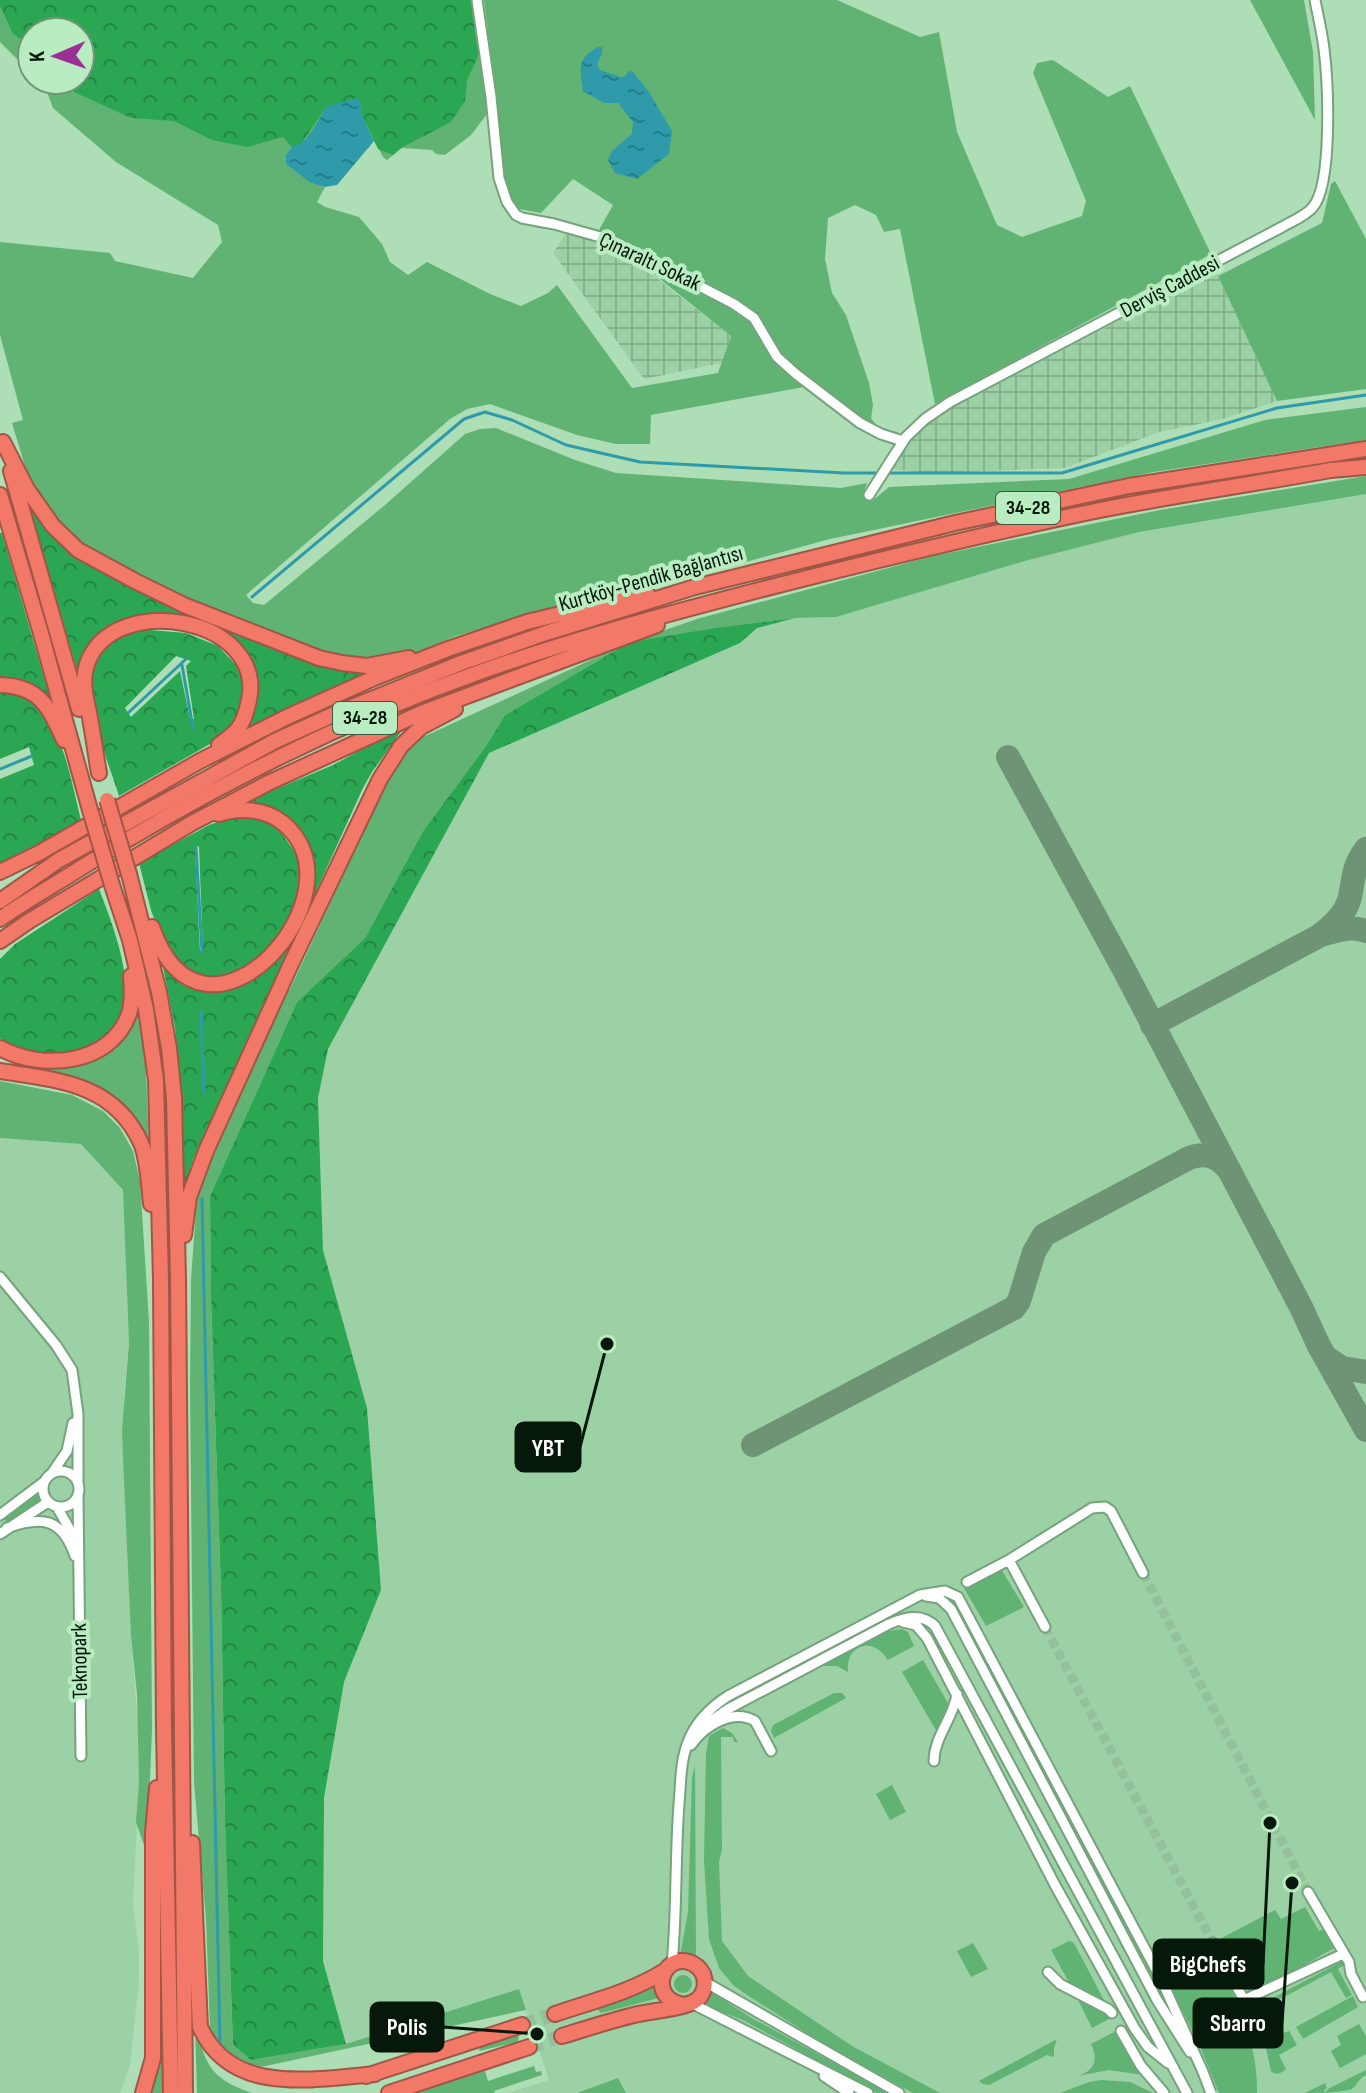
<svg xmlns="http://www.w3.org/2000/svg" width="1366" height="2093" font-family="'Sofia Sans Condensed',sans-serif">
  <defs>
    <pattern id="industrial-grid" width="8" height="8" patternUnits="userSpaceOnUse" patternTransform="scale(2)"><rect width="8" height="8" fill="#9bd1a5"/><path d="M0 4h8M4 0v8" fill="none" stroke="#84b38d"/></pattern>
    <pattern id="forest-crowns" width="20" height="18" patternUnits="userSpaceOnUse" patternTransform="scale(2)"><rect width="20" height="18" fill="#2ba653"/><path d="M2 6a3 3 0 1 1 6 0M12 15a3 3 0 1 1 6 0" fill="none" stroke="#238643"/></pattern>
    <pattern id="water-ripples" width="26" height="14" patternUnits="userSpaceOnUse" patternTransform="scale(2)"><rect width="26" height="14" fill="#2e9aaa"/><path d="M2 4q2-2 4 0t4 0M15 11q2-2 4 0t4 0" fill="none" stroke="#257d89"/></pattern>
  </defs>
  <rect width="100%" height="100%" fill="#addeb5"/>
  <path fill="#9bd1a5" d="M1366,494v1599h-858l41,-13 -30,-91 -173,55 -23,-83 1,-163 20,-116 37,-92 -14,-182 -44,-158 -5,-152 10,-52 161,-293 251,-110 16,-15 39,-10 41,-1 189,-56 114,-29z
    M0,1138l81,6 42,46 6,153 -5,54v85l7,154 7,93 1,53 -6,121 6,49v29l-9,84 -10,28h-120z"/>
  <path fill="url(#industrial-grid)" d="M567,232l50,15 114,89 -9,27 -78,16 -91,-126z
    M1214,267l63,134 -54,18 -64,13 -94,36 -138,5 -35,-4 12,-25 19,-18 19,-13 219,-114 3,-7z"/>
  <path fill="#60b373" d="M0,0h473l14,114 -16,21 -26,20 -9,-1 -4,-4 -30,-2 -15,12 -4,-3 -21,-41 -56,22 -6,8 11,37 14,4 -8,15 8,5 34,10 23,27 8,18 18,13 19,-13 63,32 31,12 27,-13 9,-8 75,103 86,-15 13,-37 -132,-106 14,-25 -40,-26 -32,34 -22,-4 -7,-7 -8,-23 -8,-86 -12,-93h353l83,37 19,-5 18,100 40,93 25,12 60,-21 4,-15 -53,-128 4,-10 16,-3 55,37 22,-11 81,168 -276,150 -35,-175 -16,3 -8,-17 -21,-10 -27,13 -3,41 7,34 14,22 23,68 4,22 -2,13 4,6 -14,6 -57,-43 -153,28 -1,29h-34l-39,-9 -87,-31 -23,5 -17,10 -204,176 7,8 11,2 121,-100 80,-71 15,-5 16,-1 79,32 41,13 225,15 26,-5 -4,11 9,7 17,-14 180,-8 196,-59 101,-13v33l-212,32 -324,67 -125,34 -126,28 -123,35 -40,16 -42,8 -28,-1 -29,-7 -134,-54 -99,-52 -40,-38 -16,-32 -16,-53 11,-3 -23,-85v-93l110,11 5,8 78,17 29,-36 -4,-17 -102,-63 -63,-54 -7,-19 -8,-9h42v-48h-48v42l-32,-32z
    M1250,0h54l9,52 2,68z
    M1335,181l31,58v150l-89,12 -59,-125 104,-53 9,-39z
    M1366,476v18l-227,38 -114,29 -189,56 -41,1 -165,24 -125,73 -19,31 -63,85 -58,107 -68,64 -87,194 1,101 10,293 4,232 8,223 18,15 95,-16 173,-55 7,21 -293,63 -16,-22 -7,-24 -4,-107 -12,-137 -4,-394 1,-110 5,-69 3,-21 8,-19 80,-178 3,-3 100,-213 15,-22 18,-17 207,-95 67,-23 236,-63 227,-46z
    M138,1008l8,64 3,75 -10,-23 -26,-26 -28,-17 -67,-14v-5c10,2 21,5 32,6 21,0 49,-6 66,-21 10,-10 16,-26 22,-39z
    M0,1081l72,14 31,16 17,17 13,23 7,30 9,141 3,407 -5,125 -11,-32 3,-40 -2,-88 -6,-58 -7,-154 -2,-51 7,-88 -6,-153 -42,-46 -81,-6z
    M38,1493l3,9 -12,5 -22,16 -3,-4z
    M1001,1569l23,38 -38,19 -22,-38z
    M902,1629l6,3 6,14 -26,14c-15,-25 -43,-15 -40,12l-11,-6h-15l66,-35z
    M923,1660l25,43 -11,29 -35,-60z
    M834,1693h8l4,5 -72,40 -3,-7 2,-6z
    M723,1728l9,5 6,9h-4l-1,-5h-12l1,112 -3,13 3,79 26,35 104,70 88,47h-27l-87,-48 -82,-52 -11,-8 -14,-17 -10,-29 -5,-79 2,-107 3,-17z
    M695,1765l1,193 -16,-2 8,-44 4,-134z
    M892,1785l14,27 -16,8 -14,-26z
    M1305,1907l14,24 6,-2 11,18 -76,43 -11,3 -29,-54 55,-29 6,9z
    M1069,1941l5,2 31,59 -35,-18 -19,-34z
    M973,1943l15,26 -17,8 -14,-26z
    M1209,1945c24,47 49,93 48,148h-38l-20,-49 -37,-75z
    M1343,1961l3,3 -8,5 14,26 -6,3 -15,-26 -62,33 14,28 6,-2 8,14 -18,10 7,14c-4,4 -10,7 -15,2l-9,-41 4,-2 -2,-6 -4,1c-2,-9 -1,-14 5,-21z
    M674 1984a9 9 0 1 1 18 0a9 9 0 1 1-18 0Z
    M654,1987l5,11 -58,15 -3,-3 1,-3z
    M711,1992l39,25 139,76h-12l-134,-73 -38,-15z
    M1076,1996l32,17 3,5 -19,10z
    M1353,1996l5,11 -55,32 -7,-12z
    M195,2023c10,41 15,56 57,70h-55z
    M1359,2024l7,12v18l-26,14 -9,-17 10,-6 -4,-9z
    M1116,2031h2l25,44 -34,-5 -32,6c17,-5 22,-15 14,-32z
    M514,2033l5,2 -1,7 -39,9 1,-4z
    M1057,2039l-3,9v9l-7,-2 -58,30 -6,-1 -4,-3z
    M162,2045l3,48h-16l4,-10z
    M534,2066l2,6 5,-1 1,4 -48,16 1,2h-81l71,-22 3,10z
    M1366,2070v5c-8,4 -8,9 -14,14 -11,4 -34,4 -47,4l20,-10 2,5 -4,3 3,1 2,-3z
    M618,2078l8,15h-49z
    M1101,2080l29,2 23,11h-93l29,-11z"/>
  <path fill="url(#forest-crowns)" fill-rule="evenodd" d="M0,0h473l7,52 -13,28 -2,21 -14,21 -50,26 -8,7 -15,-6 -16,-33v-12l-36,3 -26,39 -8,1 -9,-10 -36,10 -35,-7 -38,-19 -43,-3 -57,-26 -11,-12h17v-48h-48v14l-19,-12 -13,-28z
    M29,506l21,27 28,22 230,105 77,10 -148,65c6,-6 13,-12 15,-19 11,-27 4,-61 -19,-79 -35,-29 -111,-34 -141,5 -8,11 -11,21 -13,34z
    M0,533h2l49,168c-16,-14 -29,-23 -51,-23z
    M795,618l-38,10 -17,15 -251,110 -161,296 -10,49 5,152 44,158 14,182 -37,92 -20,116 -1,163 23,83 -95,16 -18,-15 -8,-223 -4,-232 -10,-293 -1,-101 87,-194 68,-64 58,-107 63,-85 19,-31 125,-73 86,-14z
    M150,630l36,3 32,13 18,19 7,18 -1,19 -9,22 -23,20 -91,52c-13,-43 -59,-141 7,-162 7,-2 16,-3 24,-4zM176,656l15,5 -5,5 8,53h-4l-10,-48 -49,46 -6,-9z
    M0,692c10,1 22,1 31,7 31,22 41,86 50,121l-52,32 -29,14v-87l34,-14 -5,-18 -29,12z
    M405,726l-33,46 -9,16 -50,110 1,1 -121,261 -10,31 -1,-91 -7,-72 -13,-66 25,22 15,5 19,1 25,-7 17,-12 14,-14 34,-77 2,-2c-1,-23 -7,-49 -29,-62 -12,-7 -31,-9 -44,-12l93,-39z
    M235,816l26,2 15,7 23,33 2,28 -11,35 -32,42 -37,17 -28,-4 -29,-30 -13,-36 -12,-47 70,-38zM198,846l1,1 4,105 -3,-1 -5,-102z
    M99,889c22,57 61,156 -35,165 -21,2 -48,-1 -64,-16v-79l15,-15z"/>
  <path fill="url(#water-ripples)" d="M598,47h4v7l-5,10 3,6 21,7h3l5,-6 4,1 16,20 23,39 -3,23 -32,25 -22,-6 -7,-13 4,-9 20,-17 1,-12 -15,-19h-14l-21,-12c-3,-23 -7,-32 15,-44z
    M357,98l5,6v12l12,25 -37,44 -12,2 -14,-4 -25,-19v-9l6,-8c16,-3 26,-26 34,-40z"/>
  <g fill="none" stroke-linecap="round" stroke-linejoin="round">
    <path stroke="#2e9aaa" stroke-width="3" d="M252,597l212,-178 21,-7 27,8 54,25 74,17 204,11h218l215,-65 89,-13
      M182,665l11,63
      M128,713l58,-54
      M0,769l32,-13
      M196,847l6,105
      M201,1011l3,82
      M202,1199l18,846"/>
    <path stroke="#6e9475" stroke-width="24" d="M1008,757l113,207 180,343 18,39 47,84
      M1321,935c15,-4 29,-10 45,-4
      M1152,1025l167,-89c13,-10 27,-22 31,-39 4,-20 3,-31 16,-48
      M1327,1358l15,10 24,4
      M753,1445l261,-137 5,-7 15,-49 10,-17 145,-77c17,-6 28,-2 39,11"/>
    <path stroke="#94c09b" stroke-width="9" stroke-dasharray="9 4.5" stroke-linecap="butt" d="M1143,1573l165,319
      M1045,1627l168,316"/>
    <path stroke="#94c09b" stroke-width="14" stroke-dasharray="14 7" stroke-linecap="butt" d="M522,2025l33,-11
      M529,2047l33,-11"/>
    <g stroke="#74a37c" stroke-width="13">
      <path id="minor" d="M477,0l14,97 8,81 8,24 9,13 6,3 32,6 57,16 123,64 20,14 23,39 19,17 64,49 21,11 22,7
        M869,495l37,-58 19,-18 25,-17 332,-175c10,-6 24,-11 31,-20 20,-24 15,-127 11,-158 -2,-17 -6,-33 -9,-49
        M0,1277l56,68 16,25 6,44v69
        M43 1489a18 18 0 1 1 36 0a18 18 0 1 1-36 0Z
        M52,1473l15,-22 6,-28
        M78,1494l3,262
        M57,1507l12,21 5,16
        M0,1515l45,-34
        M7,1528c34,-12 55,-11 68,28
        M0,1534l48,-32
        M1009,1560l36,67
        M967,1582l42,-22 83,-52 13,-1 6,4 32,62
        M926,1596l13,2 12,11 206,391 33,52
        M903,1622l13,3 11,13 128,247 80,144 13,18 20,16
        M701,1728l27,-19 161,-85c16,-7 33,-11 46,2l252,467
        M691,1745c13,-19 42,-37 64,-24l16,30
        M934,1761c0,-24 20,-44 23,-67
        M1308,1892l41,70 2,12 12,23
        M1213,1943l31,57 99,-46
        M672,1965c5,-54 3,-108 7,-161 2,-21 1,-42 9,-62 7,-19 23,-35 40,-46l192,-101 25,-4 13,6 204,384 41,91
        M1048,1972l12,12 48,25 4,4
        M705,1982l194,111
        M691,2003l177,90
        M1121,2031l20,35 23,27
        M824,2076l25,17"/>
    </g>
    <g stroke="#9f5646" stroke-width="18">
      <path id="highway" d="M3,442l24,47 26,37 25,24 57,31 51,25 133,52 23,5 25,3 42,-8
        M11,471l68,238
        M0,495l40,135 50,180
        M0,685c40,1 49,22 64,55
        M99,773c-3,-16 -5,-33 -8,-49 -3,-21 -11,-39 -4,-60 26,-74 179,-47 162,36 -2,10 -5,21 -11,29 -5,6 -13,11 -19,16
        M0,872l39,-19 161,-92 87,-44 87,-39 74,-29 79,-27 120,-29
        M129,874l30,118 10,56 5,50 4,181 7,814
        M112,885l18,55 16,69 10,71 5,200 3,448 7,365
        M0,901l59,-41 216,-119 62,-28 124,-50 85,-30 149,-46 260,-64 174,-37 237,-37
        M0,919c27,-19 56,-35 84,-53 124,-77 258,-145 396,-194 94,-33 190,-59 287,-84 110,-28 221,-55 333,-78 76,-15 154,-26 231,-40l35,-3
        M152,927c51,150 217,-34 131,-104 -17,-14 -43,-16 -64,-9
        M0,941l29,-20 163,-98 76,-40 153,-70 236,-88
        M0,1048c42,23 111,17 129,-34 4,-12 3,-26 2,-38
        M0,1071c57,9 114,12 141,72 7,16 8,44 10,61
        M184,1235l5,-38 17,-46 85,-187 89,-185 21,-33 20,-19 34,-18
        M192,1843l8,184c30,66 103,54 175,47
        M555,2014c38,-13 77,-22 111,-44
        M562,2036c23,-7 47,-15 72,-21 15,-4 49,-6 61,-14 9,-5 12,-17 8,-27 -3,-6 -8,-10 -14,-12 -29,-8 -41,39 -4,43
        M366,2076l156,-51
        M143,2093l10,-35v-226l4,-44
        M389,2093l140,-46"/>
    </g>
    <use href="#minor" stroke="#fff" stroke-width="9"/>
    <use href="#highway" stroke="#f27867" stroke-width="14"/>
    <g stroke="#74a37c" stroke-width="13" stroke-linecap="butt">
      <path id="minor-bridge" d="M1203,2072l8,21"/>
    </g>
    <g stroke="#9f5646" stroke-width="18" stroke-linecap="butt">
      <path id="highway-bridge" d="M107,800l22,74
        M90,810l22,75"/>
    </g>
    <use href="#minor-bridge" stroke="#fff" stroke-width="9"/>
    <use href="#highway-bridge" stroke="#f27867" stroke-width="14"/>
  </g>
  <g text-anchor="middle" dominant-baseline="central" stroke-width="8" stroke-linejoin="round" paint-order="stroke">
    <g fill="#baecc2" stroke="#3c5841" stroke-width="2">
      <rect x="996" y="492" width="64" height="32" rx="6"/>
      <rect x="333" y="702" width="64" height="32" rx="6"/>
    </g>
    <g font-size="20" font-weight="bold" fill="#06180a">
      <text x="1028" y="508">34-28</text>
      <text x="365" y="718">34-28</text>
    </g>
    <g font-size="22" fill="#06180a" stroke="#baecc2">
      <text transform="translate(650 262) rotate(25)">Çınaraltı Sokak</text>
      <text transform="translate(1170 287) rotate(-28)">Derviş Caddesi</text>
      <text transform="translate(651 579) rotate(-16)">Kurtköy-Pendik Bağlantısı</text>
      <text transform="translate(80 1661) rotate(-91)">Teknopark</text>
    </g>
  </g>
  <path fill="none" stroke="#06180a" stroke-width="3" d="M607 1344L580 1447M1270 1823L1263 1964M1292 1883L1282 2023M537 2034L443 2027"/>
  <g fill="#06180a" stroke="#baecc2" stroke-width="3">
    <circle cx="607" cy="1344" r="8"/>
    <circle cx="1270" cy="1823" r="8"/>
    <circle cx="1292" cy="1883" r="8"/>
    <circle cx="537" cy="2034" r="8"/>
  </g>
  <g fill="#06180a" stroke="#06180a" stroke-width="3">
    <rect x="516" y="1423" width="64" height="48" rx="8"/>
    <rect x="1154" y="1940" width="109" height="48" rx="8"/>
    <rect x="1194" y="1999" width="88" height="48" rx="8"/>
    <rect x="371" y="2003" width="72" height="48" rx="8"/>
  </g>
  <g font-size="24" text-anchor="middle" font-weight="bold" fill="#fff">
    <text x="548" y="1456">YBT</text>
    <text x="1208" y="1972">BigChefs</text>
    <text x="1238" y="2031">Sbarro</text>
    <text x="407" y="2035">Polis</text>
  </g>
  <g transform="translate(56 56) rotate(268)"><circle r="38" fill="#baecc2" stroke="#729778" stroke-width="2"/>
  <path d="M0-6L14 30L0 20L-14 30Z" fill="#993195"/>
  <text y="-12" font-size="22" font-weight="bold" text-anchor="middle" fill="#06180a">K</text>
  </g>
</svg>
